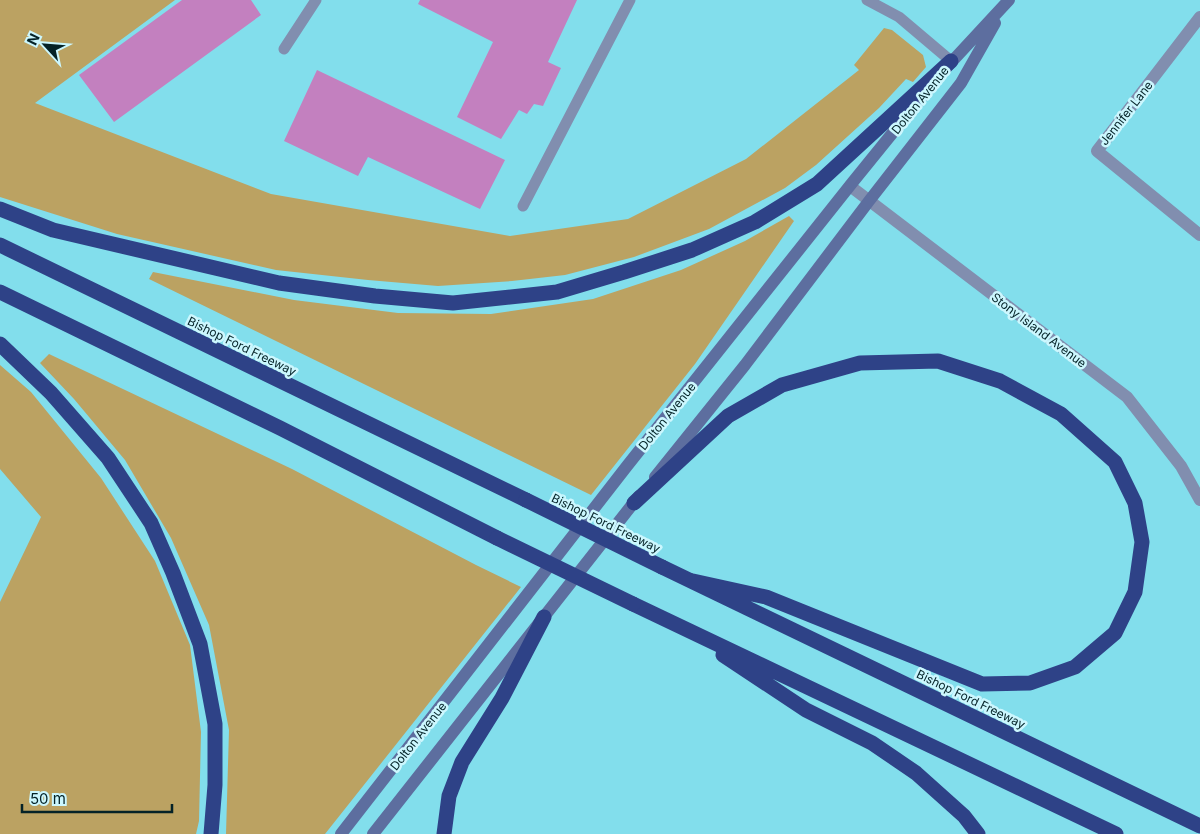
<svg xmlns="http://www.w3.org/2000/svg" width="1200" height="834" font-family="Inter,sans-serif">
  <rect width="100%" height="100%" fill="#82deec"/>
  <path fill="#bba262" d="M0,0h175l-140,103 236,91 239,42 118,-17 118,-60 113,-89 -5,-5 30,-37 8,2 31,25 3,12 -13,15 -7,-3 -27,29 -63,57 -31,23 -76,41 -75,28 -69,18 -53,6 -74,5 -70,-6 -92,-10 -159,-36 -117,-37z
    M789,216l5,5 -99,143 -104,131 -442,-216 4,-7 141,28 104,13 93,1 102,-15 88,-29 64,-29z
    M49,354l243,115 184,96 45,22 -196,247h-99l3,-104 -20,-105 -38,-87 -46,-78 -51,-61 -34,-36z
    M0,365l31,27 70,86 54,83 35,84 11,87 -2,89 -3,13h-196v-232l41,-85 -41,-48z"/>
  <path fill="#c380bf" d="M182,0h69l10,15 -147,107 -35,-47z
    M420,0h157l-29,62 13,6 -18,38 -9,-2 -7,10 -8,-4 -18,29 -44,-22 36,-75 -75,-38z
    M317,70l188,90 -25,49 -112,-52 -10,19 -74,-35z"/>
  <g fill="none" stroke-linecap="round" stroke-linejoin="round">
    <path stroke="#818eaf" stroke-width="11" d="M867,0l32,17 52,44
      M284,49l32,-49
      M523,206l107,-206"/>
    <path stroke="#818eaf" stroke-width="12" d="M1200,17l-103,134 103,84
      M850,186l277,211 54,69 19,34"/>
    <path stroke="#5d6e9f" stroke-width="12" d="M945,69l64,-69
      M655,477l90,-112 124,-164 92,-118 34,-60
      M341,834l286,-368 225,-283 77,-95
      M373,834l266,-338"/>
    <path stroke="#2e4287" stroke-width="15" d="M0,209l53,21 226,53 96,13 78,7 104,-11 67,-20 68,-22 63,-28 62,-38 134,-123
      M0,245l526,255
      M0,292l280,136 217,110
      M0,344l51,49 57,65 43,65 22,50 27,71 15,80v61l-4,49
      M634,503l94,-87 54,-31 78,-22 78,-2 62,20 61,33 54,48 20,41 7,39 -7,50 -20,41 -40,34 -45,16 -48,1 -216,-87 -73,-16
      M662,567l538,259
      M633,604l483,230
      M723,655l83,55 66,33 44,30 48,43 14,18
      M444,834l5,-38 13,-34 40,-64 42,-81"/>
    <path stroke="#2e4287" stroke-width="15" d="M526,500l136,67
      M497,538l136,66"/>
  </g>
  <g text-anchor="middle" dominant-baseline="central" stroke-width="5" stroke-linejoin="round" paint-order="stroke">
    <g font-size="12" fill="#042227" stroke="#ccf7fe">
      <text transform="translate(920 100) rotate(-51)">Dolton Avenue</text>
      <text transform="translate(1126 113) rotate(-52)">Jennifer Lane</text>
      <text transform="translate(1039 330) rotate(37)">Stony Island Avenue</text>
      <text transform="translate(242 346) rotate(26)">Bishop Ford Freeway</text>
      <text transform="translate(667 416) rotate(-51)">Dolton Avenue</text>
      <text transform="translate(606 523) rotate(26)">Bishop Ford Freeway</text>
      <text transform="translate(971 699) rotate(26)">Bishop Ford Freeway</text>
      <text transform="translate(418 736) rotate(-52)">Dolton Avenue</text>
    </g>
  </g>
  <g transform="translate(45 45) rotate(296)" stroke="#ccf7fe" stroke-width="4" paint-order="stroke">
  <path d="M0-4L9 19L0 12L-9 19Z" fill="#042227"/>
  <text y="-8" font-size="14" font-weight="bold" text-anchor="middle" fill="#042227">N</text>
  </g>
  <path d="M22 804v8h150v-8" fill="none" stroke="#042227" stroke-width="2.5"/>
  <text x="30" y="804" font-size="15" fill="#042227" stroke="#ccf7fe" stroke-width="4" paint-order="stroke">50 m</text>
</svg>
